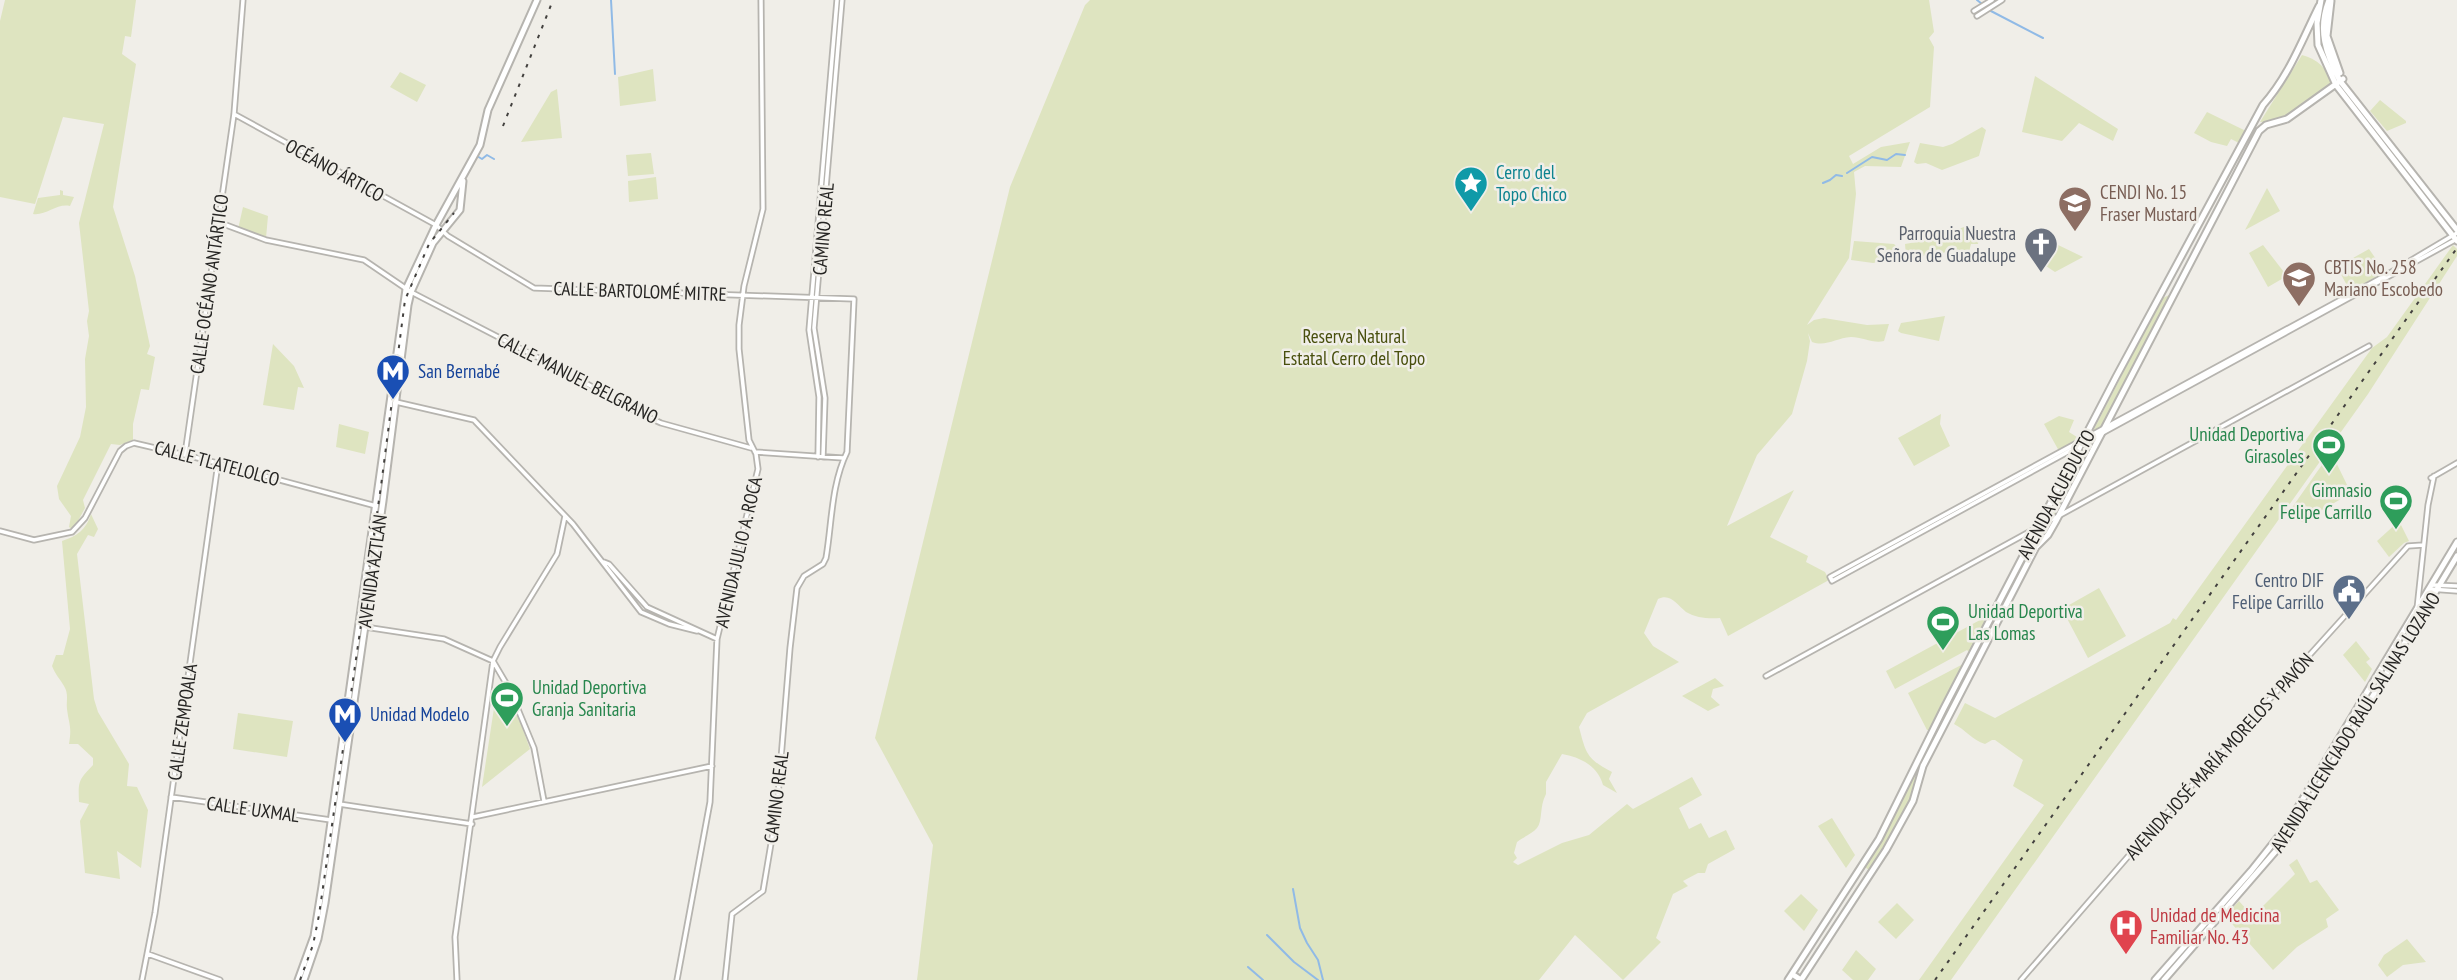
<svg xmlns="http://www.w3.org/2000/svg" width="2457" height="980" font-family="'PT Sans Narrow',sans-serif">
  <rect width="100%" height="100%" fill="#f0eee8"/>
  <path fill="#dee4c0" d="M5,0h131l-5,37 -6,-1 -3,18 14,10 -23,143 22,69 15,70 -3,8 8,3 -6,33 -8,-1 -8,35v16l-13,5 -9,-1 -28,56 2,8 -12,22 -4,-3 2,-11 -12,-17 -2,-13 23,-49 6,-30 -1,-48 4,-23 -2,-15 2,-10 -10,-88 25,-99 -41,-7 -28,87 -35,-7v-176z
    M1090,0h839l5,32 -5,6 5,9 -4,60 -81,49 4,8 28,-17 29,-5 -9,25 -36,-1 -11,6 2,22 -7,64 -42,67 7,-5 10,-2 43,7 22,-1 -5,17c-10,3 -22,-4 -33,-4 -15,1 -25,10 -39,5l-4,-9 2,8 -3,20 -15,53 -35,41 -30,71 67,-36 -24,47 38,19 -2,6 19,10 4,8 -101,56 -8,-18c-11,1 -24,0 -34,-6 -9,-7 -15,-19 -28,-13l-14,34 9,13 26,16 -92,51 -8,14c7,27 8,32 33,45l-3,7 8,14 -14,-8c-5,-19 -23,-28 -41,-31l-16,28v12c-7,13 -3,27 -9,34 -5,6 -14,9 -20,14l-3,11 3,5 -4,4 5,3 44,-22 27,-8 38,-31 6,5 59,-32 10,18 -23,13 10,21 12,-6 8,15 17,-8 9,19 -27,15 -3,9h-7l-15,8 5,5 -15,8 -17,44 5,4 -38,38 -48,-45 -36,45h-622l16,-135 -58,-107 135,-551 75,-182z
    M2302,55c15,4 26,13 29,29 -22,17 -44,38 -71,38z
    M653,69l3,32 -36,5 -2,-29z
    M400,72l26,13 -9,17 -27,-15z
    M2035,76l83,53 -5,12 -34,-18 -17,18 -40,-9z
    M557,89l5,49 -41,4 30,-50z
    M2380,100l26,21v2l-19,8 -17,-20z
    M2207,112l39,19 -7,12 -8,-4 -4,7 -16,-4 -15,-8 -2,-1z
    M1982,127l4,3 -7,26 -37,14 -16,-7 -9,1 -3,-2 6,-19 23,4 9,-3z
    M651,153l3,21 -26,2 -2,-21z
    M656,177l2,22 -29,3 -1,-21z
    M2267,188l13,23 -35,19z
    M60,190l3,1v4l11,2 -4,9c-13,-3 -24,10 -37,8l5,-16 22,-3z
    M243,207l25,9 -2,22 -28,-9z
    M1964,227l3,1 3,7 9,2 -1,7h-7l-2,8 -8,-2 -52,8 -3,-2 -1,-12 22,-4z
    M2039,237l16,2 -1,4 29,14 -28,15 -21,-14z
    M1854,241l40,3 3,3v12l-24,4 -22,-3z
    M2263,245l24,31 -19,11 -19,-34z
    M2453,245l4,4v7l-89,138 -417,586h-32l125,-175 -31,-19 10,-26 -28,-20h-3l-7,4c-13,-4 -19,-14 -31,-20l11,-21 30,15 175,-95 3,-5 3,2 196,-272 15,-11z
    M2369,249l16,23 -35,19 -13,-24z
    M2171,294l-68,133 -11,6 69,-134z
    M1945,316l-6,25 -38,-8 -3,-2 3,-8z
    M273,344l21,22 10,22 -6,-1 -4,23 -31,-5z
    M1941,414l-1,10 10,22 -36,20 -16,-28z
    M2059,416l15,4 -5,12 11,7 -21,12 -15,-27z
    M339,424l30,8 -4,22 -29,-7z
    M2096,439l-38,75 -11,6 36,-73z
    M2333,456l18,37 -49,29 -13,-10 37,-53z
    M91,514l7,15 -4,8 -6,-2 -11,19 17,145 4,13 31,52 -2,22 10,1 11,23 -7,58 -24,-17 3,28 -35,-6 -5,-52 9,-17 -10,-2c-1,-22 0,-22 14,-37v-7l-15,-14h-9c3,-18 0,-19 -2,-35 -1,-8 2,-15 -3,-23 -4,-7 -9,-12 -12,-20l4,-11h7l7,-26 -8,-88c15,-5 24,-11 29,-27z
    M2399,521l10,20 -5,2 -15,14 -12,-16z
    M2051,523l-5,11 -9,9 -90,171 -13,22 -1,-1 107,-205z
    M2099,588l27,48 -38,22 -26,-49z
    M1991,614l-15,24 -6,15 -3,-3 -72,39 -9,-18z
    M2356,641l14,18 -4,3 6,7 -7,13 -22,-27z
    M1965,663l-36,67h-2l-19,-37z
    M1715,678l9,8 -11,3 -2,8 9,8 -12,6 -26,-15z
    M510,694l20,55 -48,38 12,-79 4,-8z
    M238,713l55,8 -6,36 -54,-8z
    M1924,754l2,1 -9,18 -4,21 -29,55 -14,22 -5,-4 40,-72z
    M1832,818l23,37 -9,13 -28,-42z
    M2297,859l13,24 7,-3 22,30 -13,9 2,8 -31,20 -24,23 -48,-54 14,-15 15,17 4,-3 8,8 5,-5 -9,-11 33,-33 -6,-9z
    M1801,894l17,16 -14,21 -20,-20z
    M1897,903l17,17 -18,19 -18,-17z
    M2407,939l19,23 -23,3 -16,12 -9,-12 6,-10z
    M1856,950l20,19 -8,11h-15l-11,-10z"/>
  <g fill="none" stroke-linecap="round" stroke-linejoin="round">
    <path stroke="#90bae6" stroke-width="2" d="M611,0l4,74
      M1977,0l5,4
      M1989,10l54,28
      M477,156l5,3 5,-4 7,4
      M1847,173l25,-16 15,3 9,-6 9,1
      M1823,183l7,-3 6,-5 6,1
      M1293,889l7,39 7,15 11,17 5,20
      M1267,935l27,27 24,18
      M1248,967l15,13"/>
    <g stroke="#b6b4af" stroke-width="7">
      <path id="minor" d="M1974,11l18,-11
        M1977,16l25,-16
        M234,114l202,111 12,11 86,52 320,11 -7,153c-16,33 -15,71 -21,106l-3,6 -19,12 -7,12 -7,60 -13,160 -14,83 -31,23 -7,66
        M218,222l48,18 98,20 47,32 155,80 71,40 24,11 90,25
        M2455,240l-623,341 -2,-4 558,-303 69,-41
        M396,402l78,18 99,104 68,88 28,12 28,7
        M755,452l88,6
        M185,454l49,-340 9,-114
        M818,457l1,-60 -10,-67 28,-330
        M823,457l2,-59 -11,-70 28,-328
        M2431,478l26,-15
        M0,531l34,9 38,-8 13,-14 35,-67 6,-5 8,-3 68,16 174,47
        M604,562l5,2 38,43 70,32
        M2432,585l25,1
        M2430,589l27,2
        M2417,609l11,-104 6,-29
        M365,627l79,12 49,22 17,29 24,58 10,53
        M1766,676l603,-330
        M171,797l160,23
        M339,804l133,20
        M473,817l239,-51
        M148,954l72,26
        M142,980l13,-67 63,-450
        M457,980l-2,-43 38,-276 7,-14 57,-93 8,-38
        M677,980l33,-178 7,-163 41,-170 -2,-15 -7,-14 -10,-91v-24l5,-39 19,-77 -2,-209
        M2021,980l117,-135 270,-299 15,-1"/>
    </g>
    <g stroke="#b6b4af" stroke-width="9">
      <path id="major" d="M2321,0l-4,23 1,22 18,40 121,156
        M2329,0c-12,30 -3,54 11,81l117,149
        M2331,1l-4,35 13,37
        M1792,974l9,6 85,-130 27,-49 10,-35 113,-219 12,-12 8,-14 203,-390 7,-6 21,-6 56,-40
        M298,980l16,-44 8,-50 84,-597 30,-64 44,-80 8,-35 49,-110
        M304,980l14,-41 7,-36 58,-402 25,-196 3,-13 22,-49 27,-33 3,-29
        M1788,980l91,-141 65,-131 172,-331 147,-272c26,-29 39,-65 56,-99
        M2155,980l96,-109 35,-44 171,-285
        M2164,980l124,-143 169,-281"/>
    </g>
    <use href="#minor" stroke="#fff" stroke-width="3.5"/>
    <use href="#major" stroke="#fff" stroke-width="5"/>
    <path stroke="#43413f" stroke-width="2" stroke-dasharray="3.5 7" stroke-linecap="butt" d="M503,126l50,-126
      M300,980l13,-35 6,-30 62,-429 24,-186 24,-56 25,-31
      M1935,980l522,-732"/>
  </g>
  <defs>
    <g id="sight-pin" transform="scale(1.75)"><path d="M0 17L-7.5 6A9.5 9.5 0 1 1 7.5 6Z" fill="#0f9aa8" stroke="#f0eee8"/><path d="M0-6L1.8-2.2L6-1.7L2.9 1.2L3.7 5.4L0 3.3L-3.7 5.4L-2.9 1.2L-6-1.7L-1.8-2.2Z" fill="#fff"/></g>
    <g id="university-pin" transform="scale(1.75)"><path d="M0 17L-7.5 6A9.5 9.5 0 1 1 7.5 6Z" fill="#8d6e63" stroke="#f0eee8"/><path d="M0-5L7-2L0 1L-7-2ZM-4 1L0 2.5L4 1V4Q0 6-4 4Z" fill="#fff"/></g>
    <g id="church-pin" transform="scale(1.75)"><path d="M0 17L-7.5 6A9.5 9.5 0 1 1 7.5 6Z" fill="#6b7280" stroke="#f0eee8"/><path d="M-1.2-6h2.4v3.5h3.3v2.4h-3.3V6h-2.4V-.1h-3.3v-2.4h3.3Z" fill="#fff"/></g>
    <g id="metro-pin" transform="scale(1.75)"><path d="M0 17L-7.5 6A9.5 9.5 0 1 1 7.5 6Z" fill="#1a4fb4" stroke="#f0eee8"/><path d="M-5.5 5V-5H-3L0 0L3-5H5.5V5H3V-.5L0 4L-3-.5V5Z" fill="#fff"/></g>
    <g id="stadium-pin" transform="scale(1.75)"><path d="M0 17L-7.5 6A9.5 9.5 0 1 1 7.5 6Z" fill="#2e9e5b" stroke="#f0eee8"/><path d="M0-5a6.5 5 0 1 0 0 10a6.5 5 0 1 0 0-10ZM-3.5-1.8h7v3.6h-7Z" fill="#fff"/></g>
    <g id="civic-pin" transform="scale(1.75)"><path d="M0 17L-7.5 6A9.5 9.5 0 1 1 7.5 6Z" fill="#5c6f8a" stroke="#f0eee8"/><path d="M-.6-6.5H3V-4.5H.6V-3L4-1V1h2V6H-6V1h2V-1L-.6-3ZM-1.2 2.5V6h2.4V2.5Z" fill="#fff"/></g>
    <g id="hospital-pin" transform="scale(1.75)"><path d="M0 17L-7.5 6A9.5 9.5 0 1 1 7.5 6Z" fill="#e0444e" stroke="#f0eee8"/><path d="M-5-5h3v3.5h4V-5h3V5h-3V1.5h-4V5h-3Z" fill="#fff"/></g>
  </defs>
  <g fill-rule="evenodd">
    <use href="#sight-pin" x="1471" y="183"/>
    <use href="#university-pin" x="2075" y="203"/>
    <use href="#church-pin" x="2041" y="244"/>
    <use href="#university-pin" x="2299" y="278"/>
    <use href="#metro-pin" x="393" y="371"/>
    <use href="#stadium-pin" x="2329" y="445"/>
    <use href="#stadium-pin" x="2396" y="501"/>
    <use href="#civic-pin" x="2349" y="591"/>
    <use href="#stadium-pin" x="1943" y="622"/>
    <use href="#stadium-pin" x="507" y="698"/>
    <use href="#metro-pin" x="345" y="714"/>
    <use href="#hospital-pin" x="2126" y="926"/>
  </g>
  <g text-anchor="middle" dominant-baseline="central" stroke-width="5" stroke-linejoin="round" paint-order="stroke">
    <g font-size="19" fill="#262523" stroke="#f0eee8">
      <text transform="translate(335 170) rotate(29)">OCÉANO ÁRTICO</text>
      <text transform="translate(823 229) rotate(-85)">CAMINO REAL</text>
      <text transform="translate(209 284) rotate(-82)">CALLE OCÉANO ANTÁRTICO</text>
      <text transform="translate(640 291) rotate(2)">CALLE BARTOLOMÉ MITRE</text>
      <text transform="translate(578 378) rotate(27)">CALLE MANUEL BELGRANO</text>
      <text transform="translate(217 463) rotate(15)">CALLE TLATELOLCO</text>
      <text transform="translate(2056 494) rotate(-62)">AVENIDA ACUEDUCTO</text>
      <text transform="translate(738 552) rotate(-77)">AVENIDA JULIO A. ROCA</text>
      <text transform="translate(372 571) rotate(-82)">AVENIDA AZTLÁN</text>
      <text transform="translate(182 722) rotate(-82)">CALLE ZEMPOALA</text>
      <text transform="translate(2355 722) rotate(-58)">AVENIDA LICENCIADO RAÚL SALINAS LOZANO</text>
      <text transform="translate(2219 756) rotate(-48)">AVENIDA JOSÉ MARÍA MORELOS Y PAVÓN</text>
      <text transform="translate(776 797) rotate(-83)">CAMINO REAL</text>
      <text transform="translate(253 809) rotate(8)">CALLE UXMAL</text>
    </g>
    <g font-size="19" fill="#0d838f" stroke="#f0eee8" text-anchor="start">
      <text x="1496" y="172">Cerro del<tspan x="1496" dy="22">Topo Chico</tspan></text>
    </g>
    <g font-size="19" fill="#785e54" stroke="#f0eee8" text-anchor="start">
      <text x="2100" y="192">CENDI No. 15<tspan x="2100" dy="22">Fraser Mustard</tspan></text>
      <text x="2324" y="267">CBTIS No. 258<tspan x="2324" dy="22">Mariano Escobedo</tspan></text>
    </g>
    <g font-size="19" fill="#5b616d" stroke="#f0eee8" text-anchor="end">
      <text x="2016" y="233">Parroquia Nuestra<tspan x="2016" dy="22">Señora de Guadalupe</tspan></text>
    </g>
    <g font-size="19" fill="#484f0d" stroke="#f0eee8">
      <text x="1354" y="336">Reserva Natural<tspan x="1354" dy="22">Estatal Cerro del Topo</tspan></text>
    </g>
    <g font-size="19" fill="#164399" stroke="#f0eee8" text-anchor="start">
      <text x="418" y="371">San Bernabé</text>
      <text x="370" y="714">Unidad Modelo</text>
    </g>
    <g font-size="19" fill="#27864d" stroke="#f0eee8" text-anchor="end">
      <text x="2304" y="434">Unidad Deportiva<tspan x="2304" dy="22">Girasoles</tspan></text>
      <text x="2372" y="490">Gimnasio<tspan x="2372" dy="22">Felipe Carrillo</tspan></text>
      <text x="1968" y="611" text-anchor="start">Unidad Deportiva<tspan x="1968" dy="22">Las Lomas</tspan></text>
      <text x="532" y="687" text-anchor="start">Unidad Deportiva<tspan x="532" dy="22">Granja Sanitaria</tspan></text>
    </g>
    <g font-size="19" fill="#4e5e75" stroke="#f0eee8" text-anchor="end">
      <text x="2324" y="580">Centro DIF<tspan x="2324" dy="22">Felipe Carrillo</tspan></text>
    </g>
    <g font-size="19" fill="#be3a42" stroke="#f0eee8" text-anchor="start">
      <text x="2150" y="915">Unidad de Medicina<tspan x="2150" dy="22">Familiar No. 43</tspan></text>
    </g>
  </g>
</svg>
